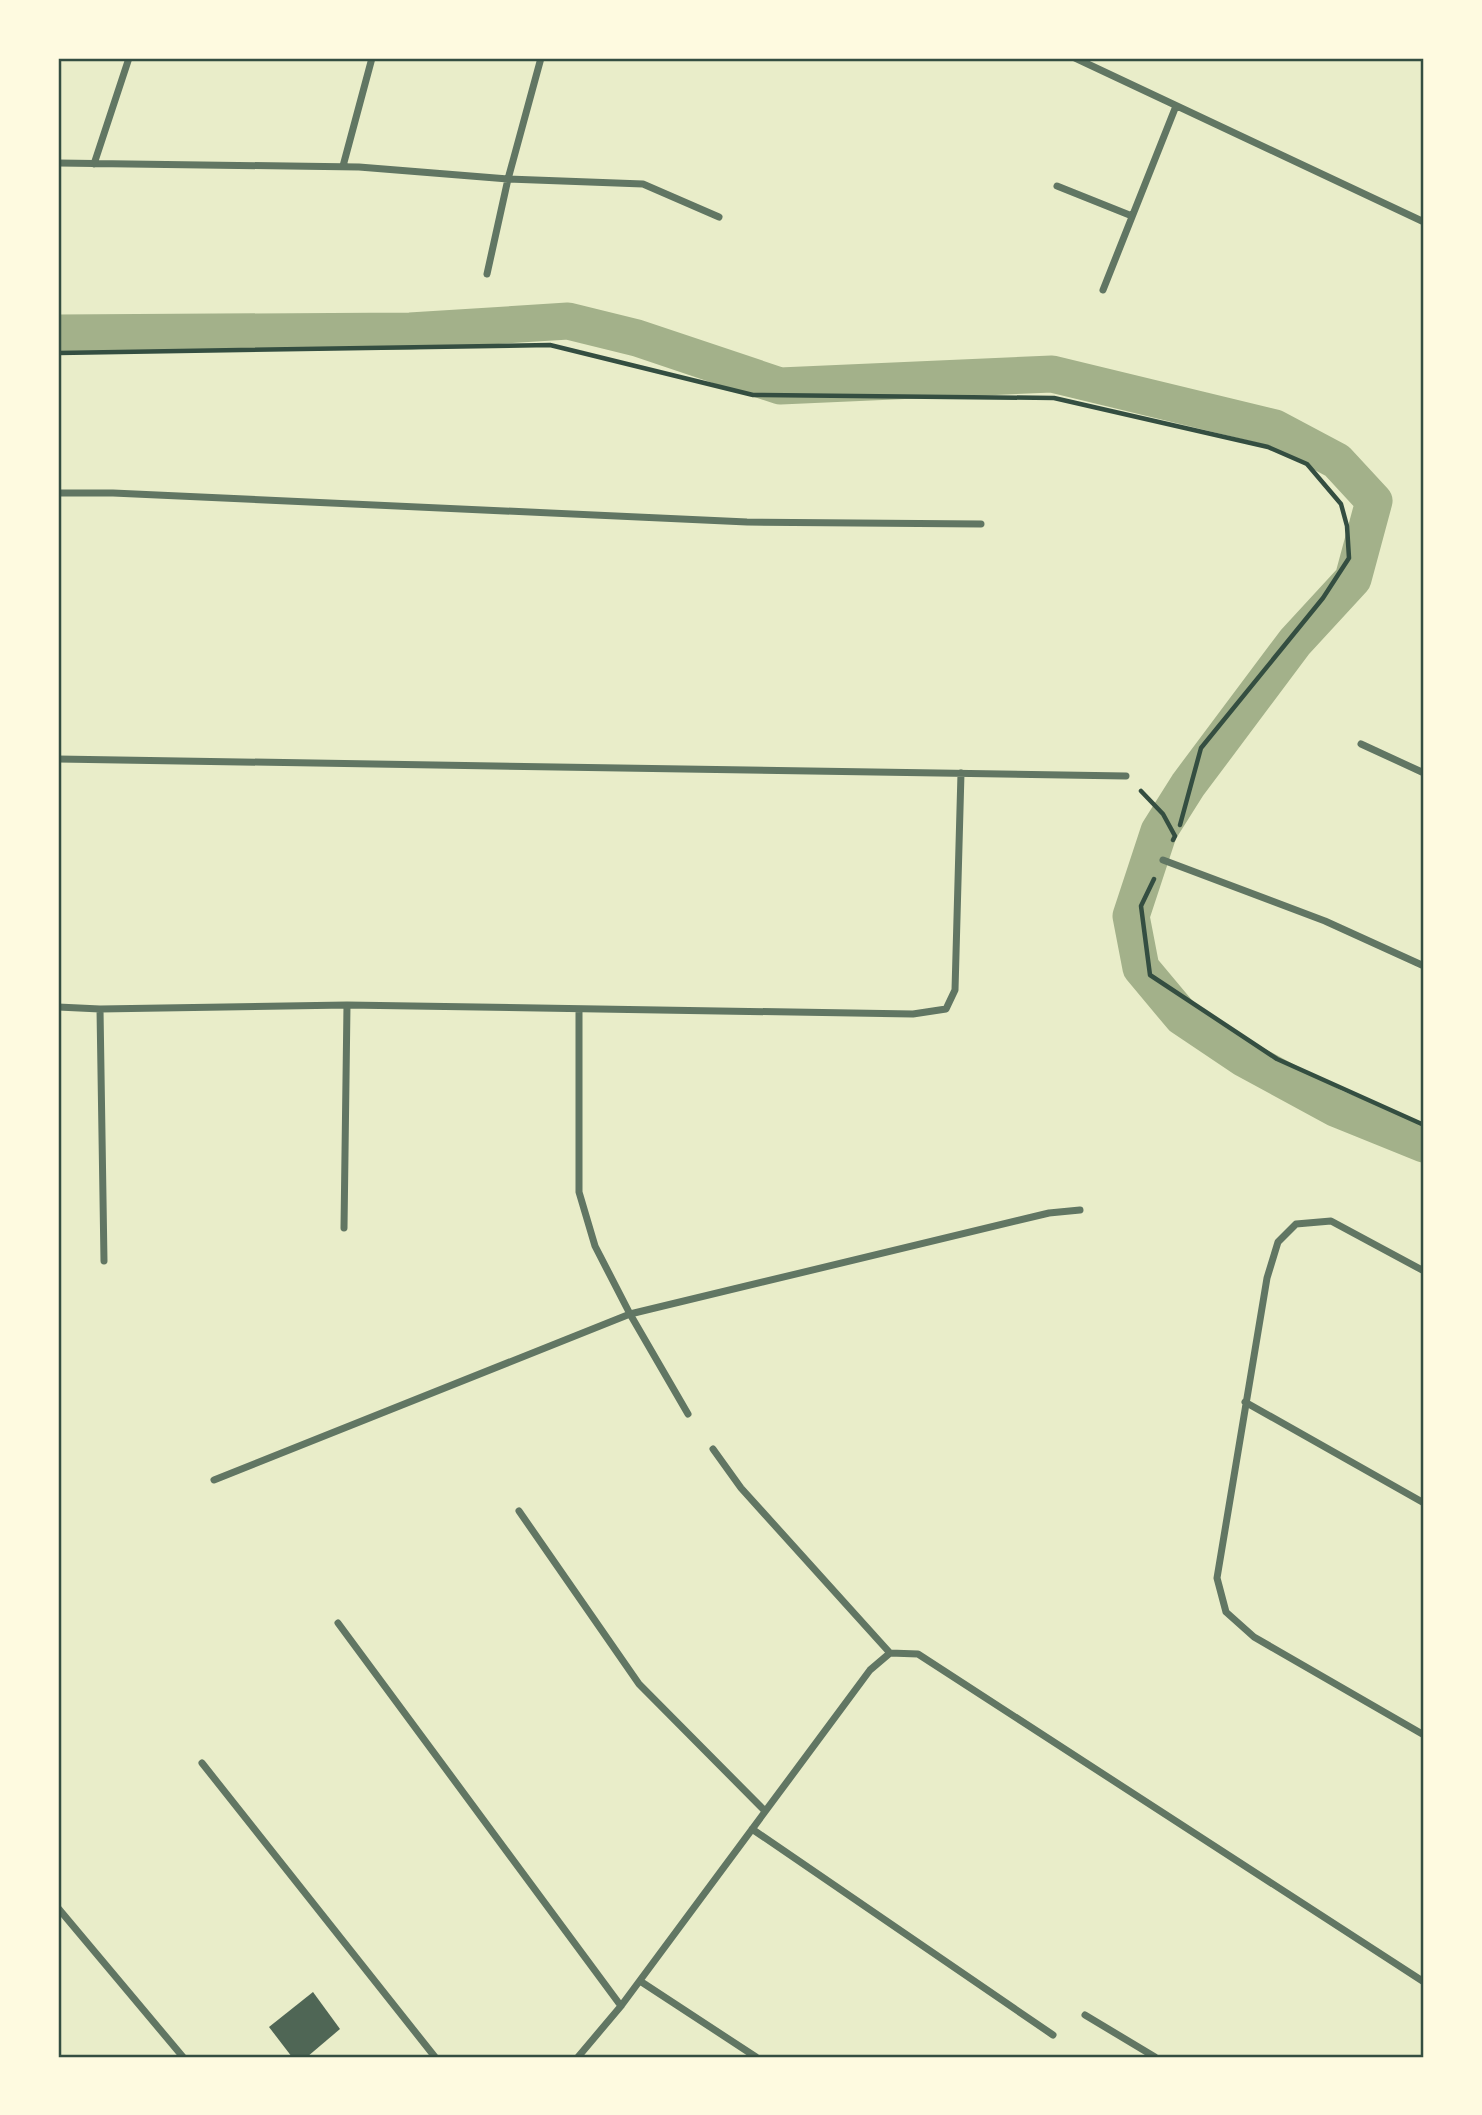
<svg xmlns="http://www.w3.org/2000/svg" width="1482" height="2115" font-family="'Varela Round',sans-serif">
  <rect width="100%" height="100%" fill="#e9edc9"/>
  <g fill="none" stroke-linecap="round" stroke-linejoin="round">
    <path stroke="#a3b18a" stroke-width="37" d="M58,333l352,-2 158,-10 69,17 143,48 272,-12 223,54 62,33 37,40 -21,78 -58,63 -107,143 -29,46 -28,85 10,52 41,49 61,41 92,50 89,36"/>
  </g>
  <path fill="#4f6655" d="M313,1992l27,37 -33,28h-15l-23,-30z"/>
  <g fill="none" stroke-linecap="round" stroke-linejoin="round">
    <path stroke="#344e41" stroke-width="4.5" d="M58,353l492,-8 203,50 301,3 214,49 39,17 34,40 6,22 2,32 -26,40 -122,150 -21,77
      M1141,791l22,23 12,22 -2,4
      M1154,879l-13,27 9,69 127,84 147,66"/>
    <path stroke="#617663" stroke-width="7" d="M541,58l-33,121 135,5 76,33
      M1075,58l349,164
      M58,163l301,4 149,12 -21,95
      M94,164l35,-106
      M343,166l29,-108
      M1057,186l75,30
      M1103,290l73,-184
      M58,493h55l634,29 234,2
      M1361,744l63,29
      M58,759l1068,17
      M1163,860l162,61 99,45
      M58,1007l42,2 247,-4 566,9 33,-5 9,-19 6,-217
      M100,1009l4,252
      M579,1009v183l16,54 35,68 58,100
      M344,1228l3,-223
      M1424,1271l-93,-50 -35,3 -18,18 -11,36 -50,300 9,34 28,25 170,98
      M1245,1402l179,101
      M713,1449l28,39 149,165 28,1 506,328
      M214,1480l416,-166 419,-101 31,-3
      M519,1511l120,173 126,127
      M338,1623l283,383
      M202,1763l233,294
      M752,1829l301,206
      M58,1908l125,149
      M640,1981l116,76
      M1085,2015l70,42
      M578,2057l43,-51 249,-336 20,-17"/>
  </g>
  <rect width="1482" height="2115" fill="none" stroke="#fefae0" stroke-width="119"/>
  <rect x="60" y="60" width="1362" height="1996" fill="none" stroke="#344e41" stroke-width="2.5"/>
</svg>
